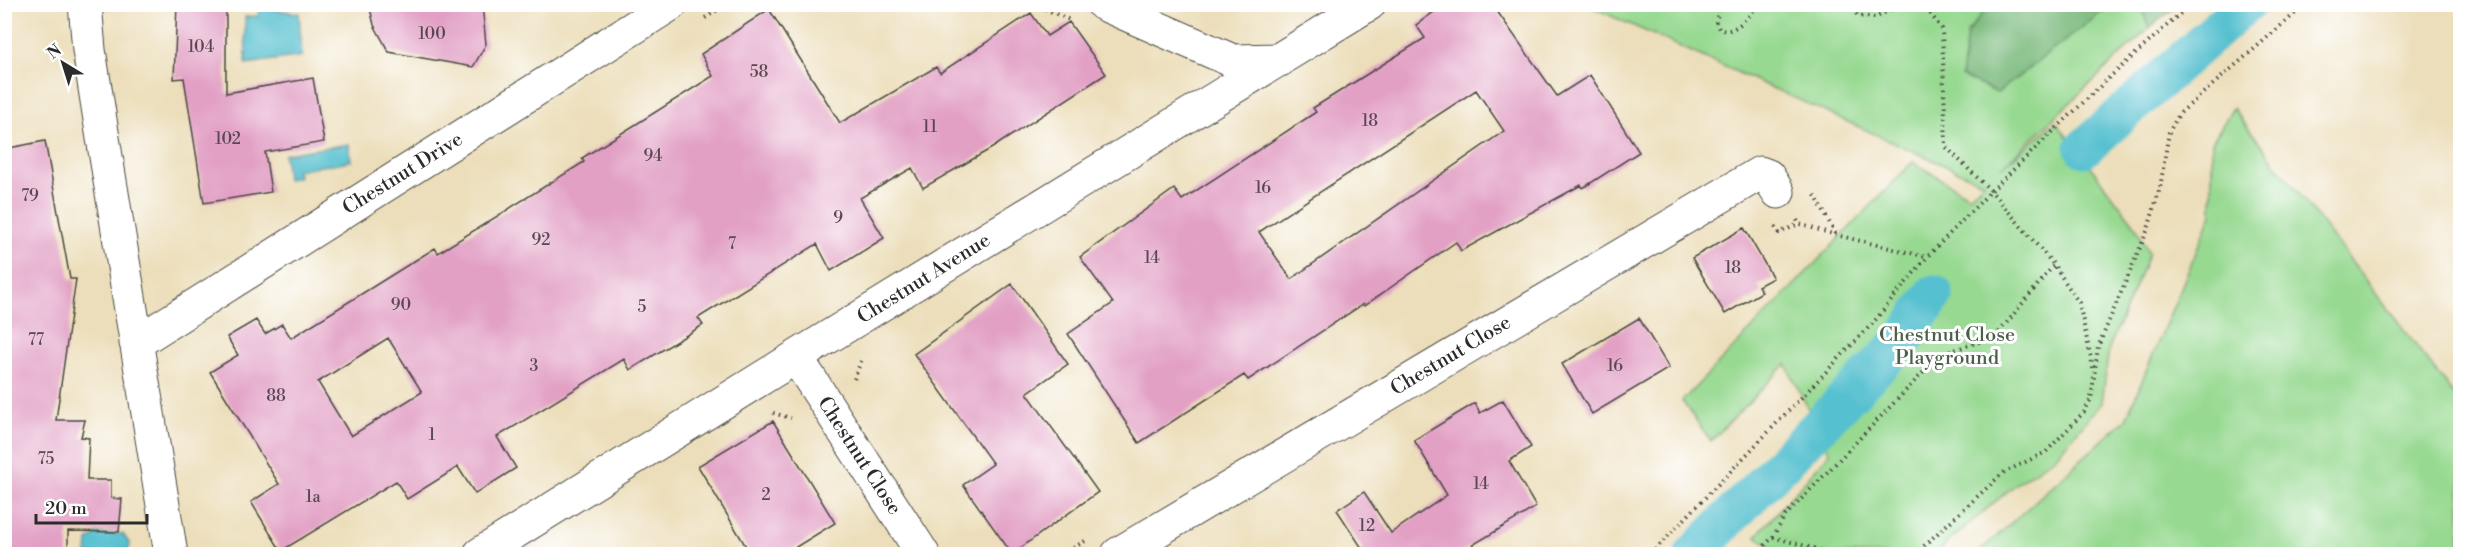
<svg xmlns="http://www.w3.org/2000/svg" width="2465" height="559" font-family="'Libre Bodoni',serif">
  <rect width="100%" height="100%" fill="#fff"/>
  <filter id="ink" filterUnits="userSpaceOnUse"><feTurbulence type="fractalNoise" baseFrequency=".0167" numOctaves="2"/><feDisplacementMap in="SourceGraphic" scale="12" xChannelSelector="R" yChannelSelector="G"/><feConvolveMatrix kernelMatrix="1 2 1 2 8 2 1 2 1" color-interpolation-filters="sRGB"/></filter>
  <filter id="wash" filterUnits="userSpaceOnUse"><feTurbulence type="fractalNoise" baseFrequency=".008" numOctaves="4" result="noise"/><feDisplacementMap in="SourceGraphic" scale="24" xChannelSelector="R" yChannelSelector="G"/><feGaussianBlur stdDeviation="1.35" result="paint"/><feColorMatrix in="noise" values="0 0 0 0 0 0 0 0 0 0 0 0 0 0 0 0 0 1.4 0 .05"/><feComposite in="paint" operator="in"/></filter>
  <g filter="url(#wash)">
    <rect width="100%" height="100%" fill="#ecdeba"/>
    <path fill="#97d991" stroke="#61825e" stroke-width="1.5" d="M1587,5h403l-23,28 30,60 114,-88h29l9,23 -148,140 55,-46 79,103 14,28 -40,95 -7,55 -47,54 -39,27 -82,70h-164l4,-5 -18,-13 74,-83 -44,-89 -75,77 -29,-40 231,-239 56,34 15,-13z
      M2233,108l227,295v151h-483l149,-135 86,-205v-72z"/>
    <path fill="#79b97b" stroke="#527253" stroke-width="1.5" d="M1990,4h121v1l-114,88 -36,-17 6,-43z
      M2140,5h38l-29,23z"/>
    <path fill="#54c0cf" stroke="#40767d" stroke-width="1.5" d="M260,8l39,5 3,43 -56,8 -1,-47 13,-1z
      M349,144l2,17 -54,9 1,7 -11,2 -3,-25z
      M97,534h26l6,9v11h-42l1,-13z"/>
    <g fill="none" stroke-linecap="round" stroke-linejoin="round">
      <path stroke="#54c0cf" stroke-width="39" d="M2084,148l162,-144
        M1694,554l211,-216 29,-44"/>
    </g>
    <g id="blocks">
      <path fill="#e2a0c5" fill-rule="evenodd" d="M177,4h49v89l87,-15 11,64 -59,10 6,40 -67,11 -20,-125 -10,1z
        M369,4h113l4,40 -13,23 -84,-15 -15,-27z
        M1445,4h47l65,92 33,-21 49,77 -56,36 -2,-3 -120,66 -5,-9 -92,64 -1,-2 -115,76 -4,-5 -105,68 -71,-109 45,-31 -33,-46 94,-68 8,11 134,-88 -3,-4 112,-70 -9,-13zM1476,90l28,41 -213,148 -32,-47z
        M769,9l71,114 96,-56 4,6 91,-60 16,23 22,-14 37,52 -114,74 -69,40 -11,-20 -52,30 24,40 -53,33 -14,-27 -119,74 5,7 -73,45 -6,-11 -127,78 19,31 -41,26 -17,-27 -51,32 -11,-18 -115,70 -30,-49 28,-18 -69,-112 28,-17 -11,-18 29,-17 9,14 17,-10 9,14 144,-90 3,5 146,-91 -2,-4 131,-82 -12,-22zM388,338l34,54 -71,44 -33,-54z
        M45,141l25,138h6l-20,141h29l-4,17 8,1 -2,42h24v18l11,1 -3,33 -51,-1v24h-64v-406z
        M1744,228l29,50 -15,8 4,6 -37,22 -33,-56z
        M1012,284l56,80 -41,29 71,99 -86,62 -49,-69 30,-21 -79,-110z
        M1639,318l30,50 -77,46 -30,-50z
        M1503,400l28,47 -22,14 27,46 -80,48h-97l5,-4 -27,-41 27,-18 27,41 56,-38 -33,-55 61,-37 5,10z
        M773,421l62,102 -52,32h-32l-53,-89z"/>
    </g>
  </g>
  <g filter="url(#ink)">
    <use href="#blocks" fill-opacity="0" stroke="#484640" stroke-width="1.5"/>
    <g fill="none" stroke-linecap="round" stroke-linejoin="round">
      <g stroke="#484640" stroke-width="35">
        <path id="minor" d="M85,4l4,46 12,76 70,428
          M1103,4l130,57 47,-1
          M136,343l535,-339
          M796,357l127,197
          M480,554l290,-181 599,-369
          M1118,554l642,-381 8,3 10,16"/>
      </g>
      <path stroke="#484640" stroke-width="4" stroke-dasharray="1.5 4.5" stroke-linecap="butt" d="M1034,4l38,17
        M1720,4l-4,18 3,7c16,7 30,-14 41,-25
        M1849,4l9,12 17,2 26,-14
        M1923,4l19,25 4,118 45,44 63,74 25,38 15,69
        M705,18l22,-14
        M1815,195l21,40
        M1797,220l2,4 37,11 91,22
        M1775,227l4,6 20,-9
        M854,379l7,-18
        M773,413l18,5
        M1773,537l12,-21 156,-162 54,-17 59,-72
        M1063,554l22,-13
        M1651,554l221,-230 55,-67 64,-66 121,-116 79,-71
        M1756,554l17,-17 61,17
        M1915,554l88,-81 43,-21 38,-40 7,-13 7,-52 50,-118 12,-41 9,-56 10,-18 127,-110"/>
      <use href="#minor" stroke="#fff" stroke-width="33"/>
    </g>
  </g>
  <g text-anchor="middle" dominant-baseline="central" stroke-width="6" stroke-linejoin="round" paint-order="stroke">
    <g font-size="16" fill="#594852">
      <text x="432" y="34">100</text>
      <text x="201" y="47">104</text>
      <text x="759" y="72">58</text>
      <text x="1370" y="121">18</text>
      <text x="930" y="127">11</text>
      <text x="228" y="139">102</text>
      <text x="653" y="156">94</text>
      <text x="1263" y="188">16</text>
      <text x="30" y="196">79</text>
      <text x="838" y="218">9</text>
      <text x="541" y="240">92</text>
      <text x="732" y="244">7</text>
      <text x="1152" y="258">14</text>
      <text x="1733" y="268">18</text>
      <text x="401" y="305">90</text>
      <text x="642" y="307">5</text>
      <text x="36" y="340">77</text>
      <text x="534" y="366">3</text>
      <text x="1615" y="366">16</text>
      <text x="276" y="396">88</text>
      <text x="432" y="435">1</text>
      <text x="46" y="459">75</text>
      <text x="1481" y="484">14</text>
      <text x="766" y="495">2</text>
      <text x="313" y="497">1a</text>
      <text x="1367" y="526">12</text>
    </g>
    <g font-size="20" fill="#2b2b2b" stroke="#fff">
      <text transform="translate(403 174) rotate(-32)">Chestnut Drive</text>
      <text transform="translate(924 279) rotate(-32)">Chestnut Avenue</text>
      <text transform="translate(1451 356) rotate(-31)">Chestnut Close</text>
      <text transform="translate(859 456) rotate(57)">Chestnut Close</text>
    </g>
    <g font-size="20" fill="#4b5f4a" stroke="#fff">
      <text x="1947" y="335">Chestnut Close<tspan x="1947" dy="23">Playground</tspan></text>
    </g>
  </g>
  <rect width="2465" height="559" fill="none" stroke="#fff" stroke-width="24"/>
  <g transform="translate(63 63) rotate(322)" stroke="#ffffff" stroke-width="4.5" paint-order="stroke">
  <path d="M0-4.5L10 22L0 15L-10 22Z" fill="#2b2b2b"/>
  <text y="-9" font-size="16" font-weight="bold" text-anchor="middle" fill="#2b2b2b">N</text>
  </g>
  <path d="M36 514v9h111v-9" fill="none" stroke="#2b2b2b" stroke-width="3"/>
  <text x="45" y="514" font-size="18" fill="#2b2b2b" stroke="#ffffff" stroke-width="4.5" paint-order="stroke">20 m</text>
</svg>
